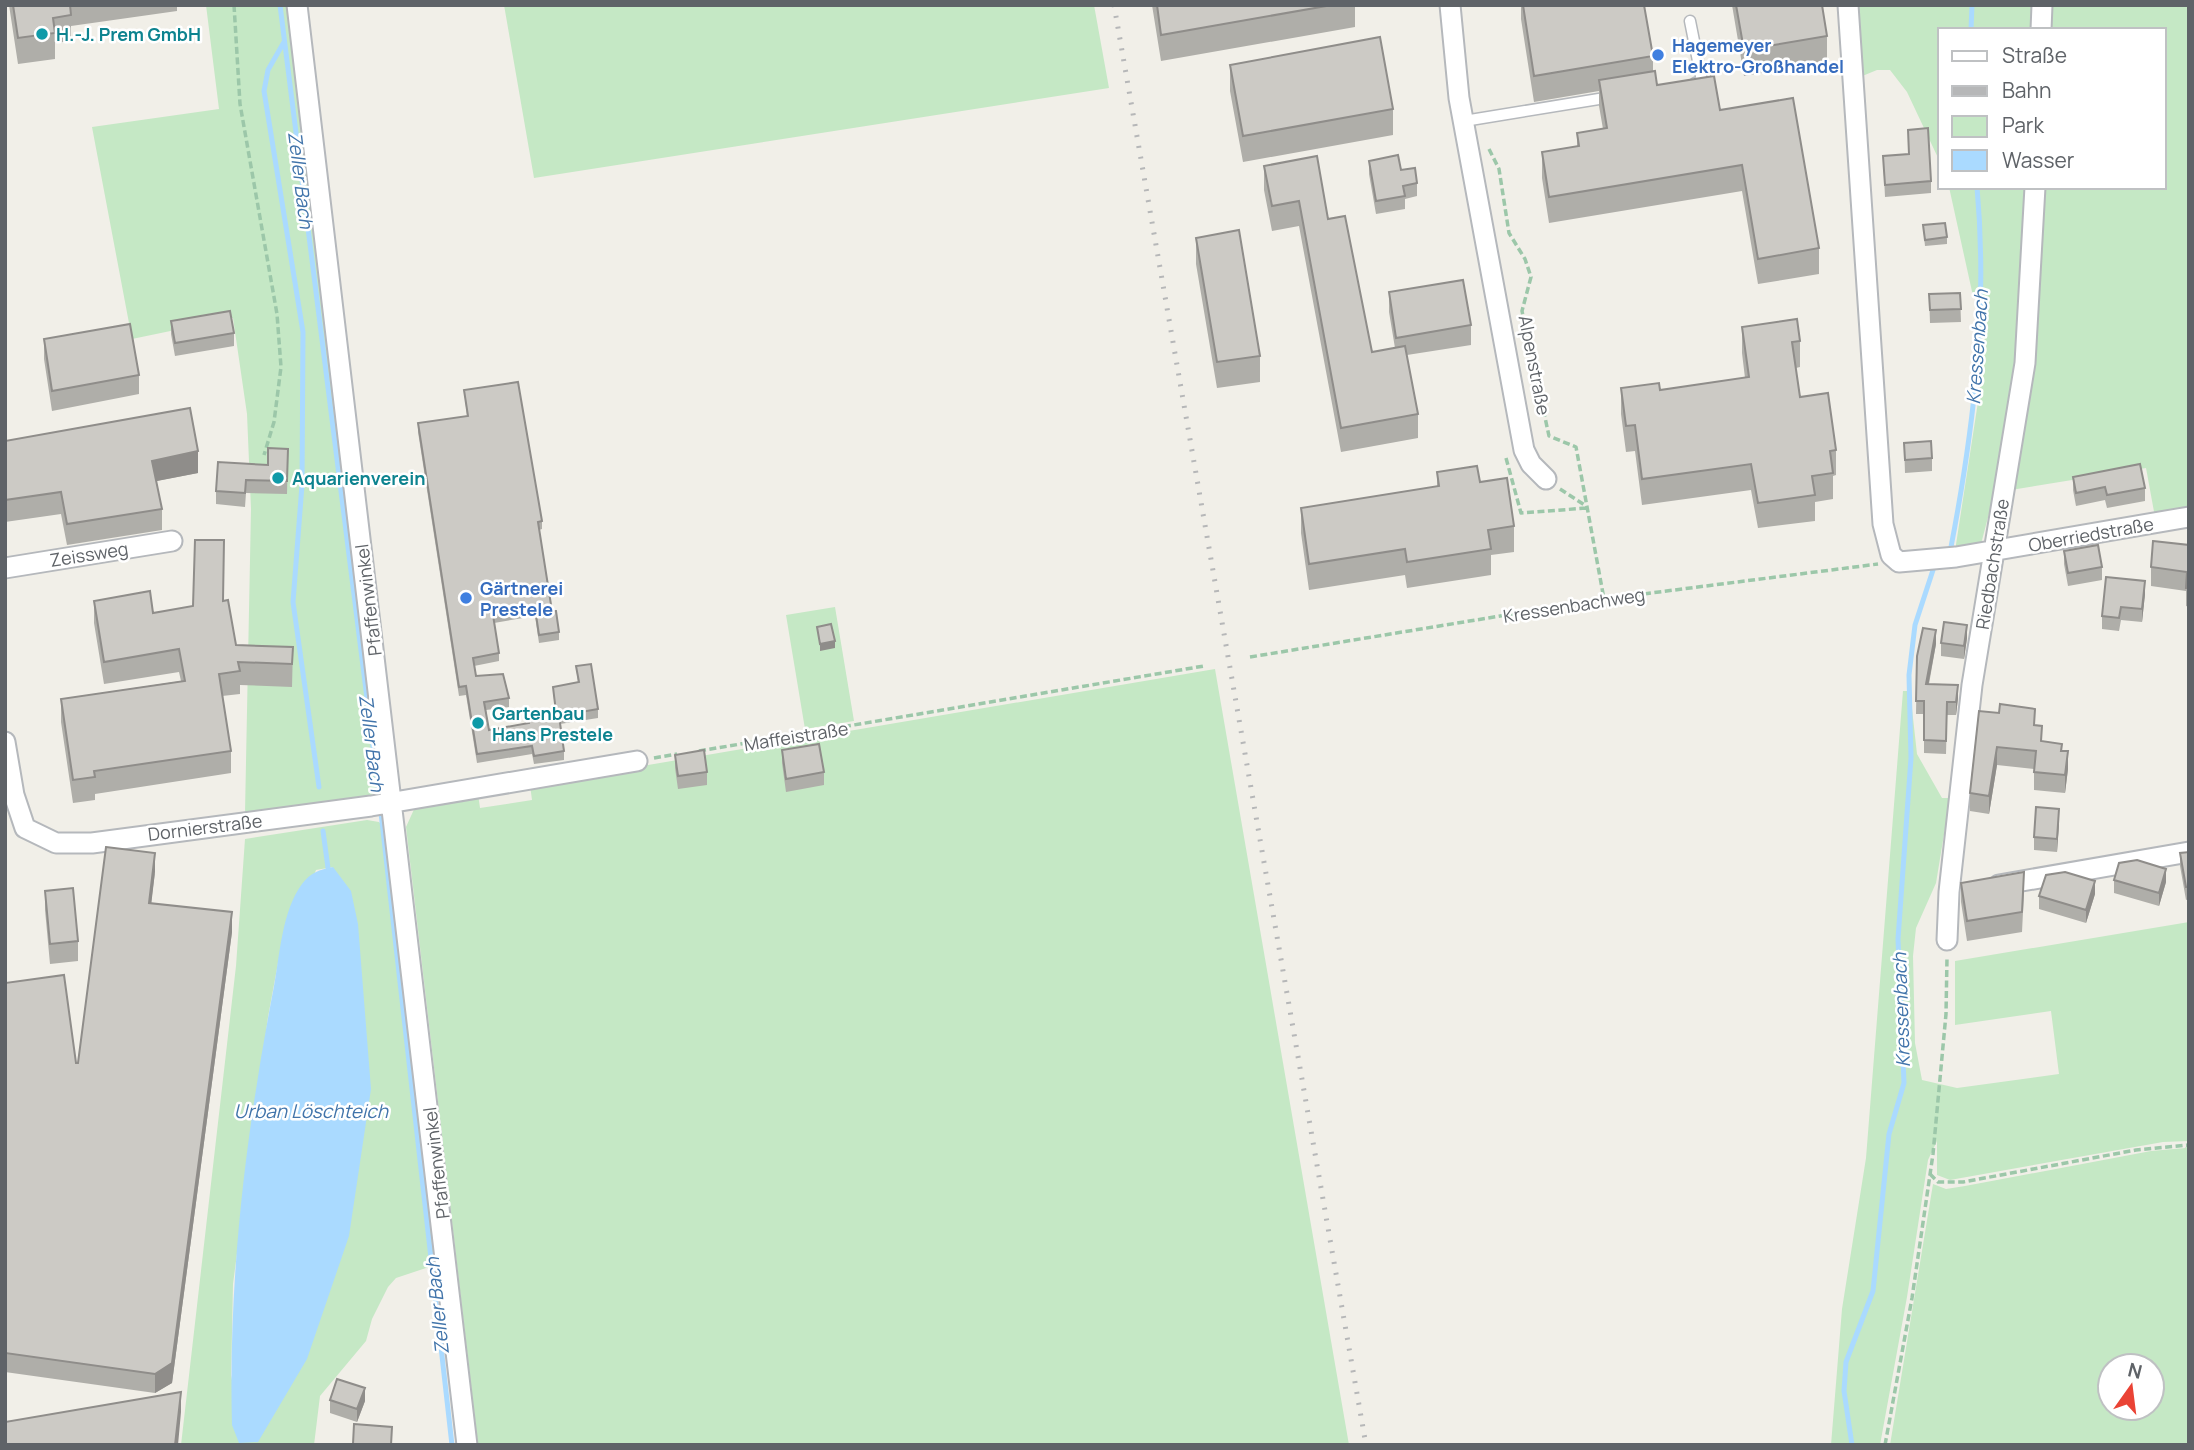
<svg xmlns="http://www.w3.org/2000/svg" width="2194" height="1450" font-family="Manrope,sans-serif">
  <rect width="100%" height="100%" fill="#f1efe8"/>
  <path fill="#c5e8c5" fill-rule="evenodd" d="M206,5h85l89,785c-18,15 -106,19 -135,23l6,-304 -4,-95 -14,-96 -101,21 -40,-212 127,-18z
    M504,5h590l15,83 -575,90z
    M1852,5h182l-1,25h-93v132l-33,-70 -17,-22h-13l-22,9z
    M2048,5h141v506l-34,6 -9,-49 -135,22 30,-303h123v-157h-117z
    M1949,187h78l-7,161 -28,154 -11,42 -26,7 29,-188 1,-59 -12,-8z
    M835,607l19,114 -49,8 -19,-114z
    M1215,669l134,776h-871l-72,-618 10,-22 62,-11 2,14 52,-8 -2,-15z
    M1903,691h7l7,63 25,44h8l-14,85 -20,45 -3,28 2,87 7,37 35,8 102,-14 -8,-63 -96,14v-64l234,-39v219l-26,1 -213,38 -13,-5v-34l-9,19 -21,137 -27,148h-49l11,-136 24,-151z
    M367,820l12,2 6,6 53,436 -42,14 -8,9 -16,32 -6,22 -46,55 -6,49h-133l55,-479 9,-127zM333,867l-102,513 2,-96 35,-267 10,-54 38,-93z
    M2189,1142v303h-299l43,-261 13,5 19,-3 186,-35 34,-3zM2110,1366h42v42h-42z"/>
  <path fill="#aadaff" d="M333,867l18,24 7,33 13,165 -22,147 -42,123 -49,83 -19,1 -7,-18c-4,-147 14,-294 42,-439 6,-32 8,-75 28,-102 9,-12 17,-14 31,-17z"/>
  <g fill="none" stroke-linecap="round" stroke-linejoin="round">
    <path stroke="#aadaff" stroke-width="5" d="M280,5l98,781 74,659
      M1971,30l1,-25
      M284,42l-16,28 -4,21 39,241 -1,153 -9,117 26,185
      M1951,547c23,-120 37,-238 26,-360
      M323,831l5,37
      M1852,1445l-8,-54 2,-29 27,-71 16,-157 15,-51 -6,-144 13,-181 -2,-83 6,-50 18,-55"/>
    <g stroke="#b5b8bc" stroke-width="13">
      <path id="lane" d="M1690,21l12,60 -7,2
        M1464,121l147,-24"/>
    </g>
    <g stroke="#b5b8bc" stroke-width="23">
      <path id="street" d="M297,5l170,1440
        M1450,5l9,93 65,352 7,14 15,15
        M1848,5l35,519 8,31 8,7 57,-5 233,-40
        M2041,30l1,-25
        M5,568l167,-27
        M5,742l9,53 11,33 31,15h36l279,-37 266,-45
        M1999,885l190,-33
        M1947,940l2,-48 23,-207 53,-322 10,-176"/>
    </g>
    <path stroke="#9cc7a9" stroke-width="3.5" stroke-dasharray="7 3.5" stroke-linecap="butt" d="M234,5l6,99 37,210 4,53 -7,55 -10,33
      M1489,149l10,20 10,64 16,26 6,18 -9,34 27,125 27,11 28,152
      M1506,458l15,55 66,-5
      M1560,489l26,17
      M1250,657l354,-58 274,-35
      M699,751l505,-85
      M654,758l23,-4
      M1930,1174l8,8h25l173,-32 53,-5
      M1885,1445l27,-147 21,-144 13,-140 1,-56"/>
    <use href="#lane" stroke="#fff" stroke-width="10"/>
    <use href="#street" stroke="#fff" stroke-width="19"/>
    <path stroke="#b6b7b8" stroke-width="5" stroke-dasharray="2 9" stroke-linecap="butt" d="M1114,5l252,1440"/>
  </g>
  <path fill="#afaea9" d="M9,5h168v6l-106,15v15l-16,2v16l-37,5z
    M1152,5h203v22l-194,34z
    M1521,5h123l9,51v15l4,14 63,25 99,138v26l-61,10 -16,-93 -193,32 -7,-45v-26l35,-6v-13l26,-4 -4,-23v-15l-65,11 -13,-83z
    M1732,5h90l5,31v26l-83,14z
    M1230,65l163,44v26l-150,27 -13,-71z
    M1908,130l23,51v12l-46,4 -2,-41 25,-2z
    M1369,161l32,9 16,13v13l-12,3v10l-29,5 -7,-40z
    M1264,166l64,53 44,133 23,-4 -6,-36v-20l82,33v20l-64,10 11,59v24l-77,14 -42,-226 -27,5 -8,-41z
    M1923,225l24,12v7l-22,2z
    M1196,238l64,118v26l-43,6 -21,-124z
    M1960,293l1,29 -31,1 -1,-29z
    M171,321l63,12v13l-59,10 -4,-22z
    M1742,327l58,14v26l-4,1 4,29 36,53v25l-3,1v23l-18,3v19l-57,7 -7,-38 -109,15 -7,-54 -9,1 -5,-38v-26l39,2 85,-12 -3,-25z
    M44,339l95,36v19l-87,17 -8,-52z
    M464,390l78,131v8l-3,1 13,81 7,21v8l-20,3 -4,-27 -41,7 5,30v8l-25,5 2,10 33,22v9l-23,3 3,20 39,-7v-6l27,-4 -2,-26 25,-4 -2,-17 22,43v9l-38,6 4,27v9l-30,4 -2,-10 -55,9 -11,-68 -7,1 -41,-264v-9l49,-7z
    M5,441l193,32 -42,8 6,28v21l-95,15 -6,-31 -56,8z
    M1904,443l28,15v13l-27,2z
    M288,449l-1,45 -41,-1 -1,14 -29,-3v-13l52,-26z
    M1437,472l43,10 34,44v26l-23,3v20l-84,13 -2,-13 -96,15 -8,-57v-25l136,-21z
    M2073,477l72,11v13l-38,7 -2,-8 -29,6 -3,-16z
    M2189,545v62l-3,-1v-15l-35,-5v-19z
    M2064,551l38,16v13l-34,6 -4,-22z
    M2145,594l-3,28 -21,-2 -2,11 -17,-2v-13z
    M94,601l59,12 70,-12 13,44 57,2 -1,40 -52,-2v9l-18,2 9,55v22l-136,21v6l-22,3 -12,-81v-23l120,-18 -2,-9 -75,12 -10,-61z
    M1967,638l-3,21 -23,-3v-13z
    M1936,644l-7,40 29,14 -2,17h-9l-1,39 -22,-1v-39h-8l1,-58z
    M1979,711l56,14 7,16 20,10 6,18 -3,24 -31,-3v-21l-37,-4 -8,49 -19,-3v-18z
    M782,750l42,22v13l-38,7 -4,-29z
    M675,755l32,17v13l-29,4 -3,-21z
    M2059,822l-2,30 -23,-2v-13z
    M2189,852v47l-3,1 -6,-34v-13z
    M155,872l-4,31 81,29 -60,451 -17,10 -150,-21v-389l71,80h2z
    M2114,880l52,2 -7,24 -45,-13z
    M1961,883l63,9 -2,40 -55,9 -6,-39z
    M45,891l33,50v20l-28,3 -5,-54z
    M2095,894l-9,29 -47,-14v-13z
    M330,1400l35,1 -8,21 -27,-9z"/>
  <path fill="#8f8d8a" d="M198,451v22l-46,9v-21z
    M2145,581v13l-3,28v-13z
    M1967,625v13l-3,21v-13z
    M1936,630v14l-10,53v-13z
    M835,641v7l-15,3v-7z
    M1958,685v13l-2,17v-13z
    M1997,747v18l-8,49v-18z
    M2068,751v18l-3,24v-18z
    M2059,809v13l-2,30v-13z
    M155,853v19l-6,51v-20z
    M2166,869v13l-7,24v-13z
    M2095,881v13l-9,29v-13z
    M232,912v20l-60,451 -17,10v-19z
    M365,1388v13l-8,21v-13z
    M181,1392v20l-3,33h-3z"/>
  <path fill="#cccac5" stroke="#8f8d8a" stroke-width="2" d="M13,5h57l1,10 -18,3 2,15 -37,5z
    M1157,5h175l-171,30z
    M1523,5h121l9,51 -119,20z
    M1736,5h86l5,31 -83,14z
    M1380,37l13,72 -150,27 -13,-71z
    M1655,71l2,14 57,-9 6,34 73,-12 26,150 -61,11 -16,-94 -193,32 -7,-45 37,-6 -2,-13 30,-5 -8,-48z
    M1928,128l3,53 -46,4 -2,-29 26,-2 -1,-24z
    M1398,155l3,15 14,-2 2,15 -14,3 2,10 -29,5 -7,-40z
    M1317,156l11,63 17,-3 27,136 33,-6 13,68 -77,14 -42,-227 -27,5 -8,-40z
    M1945,223l2,14 -22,3 -2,-15z
    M1239,230l21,126 -43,6 -21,-124z
    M1463,280l8,45 -75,13 -7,-46z
    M1960,293l1,16 -31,1 -1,-16z
    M230,311l4,22 -59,10 -4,-22z
    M1797,319l3,22 -8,1 8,55 28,-4 8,57 -6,1 3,22 -21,3 3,19 -57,8 -7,-39 -109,15 -7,-54 -9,1 -5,-38 38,-5 1,7 89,-13 -7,-50z
    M130,324l9,51 -87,16 -8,-52z
    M518,382l24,139 -4,1 14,89h4l3,21 -20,3 -4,-27 -42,7 6,38 -26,5 3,18 27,-2 6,24 -25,4 5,28 40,-7 -1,-6 28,-5 -3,-25 26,-5 -3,-16 15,-2 7,45 -39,7 5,35 -30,5 -2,-10 -55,8 -11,-68 -7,1 -41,-264 50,-7 -4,-26z
    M190,408l8,43 -46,10 10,48 -95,15 -6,-32 -56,8v-59z
    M1931,441l1,17 -27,2 -1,-17z
    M268,448l20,1 -1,32 -41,-1 -1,13 -29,-2 2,-29 50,3z
    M2140,464l5,24 -38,7 -2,-8 -29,6 -3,-16z
    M1477,466l3,16 27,-4 7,48 -26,4 3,19 -84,13 -2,-13 -96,15 -8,-56 138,-22 -2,-14z
    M195,540h29l-1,61 5,-1 8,45 57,2 -1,17 -54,-2 2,9 -21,3 12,77 -137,20 1,6 -22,3 -12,-81 124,-18 -6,-32 -75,13 -10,-61 56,-10 3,22 40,-7z
    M2153,541l36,4v43h-3l1,-16 -36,-5z
    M2098,545l4,22 -34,6 -4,-22z
    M2106,577l39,4 -3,28 -21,-2 -2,11 -17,-2z
    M1944,622l23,3 -3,21 -23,-3z
    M831,624l4,17 -15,3 -3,-17z
    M1923,628l13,2 -10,54 32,1 -2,17h-9l-1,39 -22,-1v-39h-8l1,-45z
    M2000,704l35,5 -1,16 8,1 -1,15 21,3 -1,7h7l-3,24 -31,-3 2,-21 -39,-4 -8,49 -19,-3 9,-82 20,2z
    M819,744l5,28 -38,7 -4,-29z
    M704,750l3,22 -29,4 -3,-21z
    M2036,807l23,2 -2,30 -23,-2z
    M106,847l49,6 -6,50 83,9 -60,451 -17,11 -150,-21v-370l59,-8 12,88h2z
    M2189,852v35h-3l-6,-34z
    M2137,860l29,9 -7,24 -45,-13 5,-17z
    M2024,872l-2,40 -55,9 -6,-38z
    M2065,872l30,9 -9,29 -47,-14 7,-21z
    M73,888l5,53 -28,3 -5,-53z
    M337,1379l28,9 -8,21 -27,-9z
    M181,1392l-6,53h-170v-23z
    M354,1424l38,3 -1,18 -38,-1z"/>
  <g fill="#0f9aa8" stroke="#fff" stroke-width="2.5">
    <circle cx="42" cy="34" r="7"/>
    <circle cx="278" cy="478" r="7"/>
    <circle cx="478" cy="723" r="7"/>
  </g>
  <g fill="#3f7fe0" stroke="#fff" stroke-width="2.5">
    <circle cx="1658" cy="55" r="7"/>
    <circle cx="466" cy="598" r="7"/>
  </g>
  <g text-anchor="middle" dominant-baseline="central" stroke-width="5" stroke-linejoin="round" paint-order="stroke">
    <g font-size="18" font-weight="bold" fill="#0d838f" stroke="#fff" text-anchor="start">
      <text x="56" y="34">H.-J. Prem GmbH</text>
      <text x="292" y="478">Aquarienverein</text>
      <text x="492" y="713">Gartenbau<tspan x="492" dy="21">Hans Prestele</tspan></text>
    </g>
    <g font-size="18" font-weight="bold" fill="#366cbe" stroke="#fff" text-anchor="start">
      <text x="1672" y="45">Hagemeyer<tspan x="1672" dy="21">Elektro-Großhandel</tspan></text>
      <text x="480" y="588">Gärtnerei<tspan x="480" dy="21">Prestele</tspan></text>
    </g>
    <g font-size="18" fill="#5f6368" stroke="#fff">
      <text transform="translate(1535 365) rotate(79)">Alpenstraße</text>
      <text transform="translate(2091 534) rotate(-10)">Oberriedstraße</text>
      <text transform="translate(89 554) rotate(-9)">Zeissweg</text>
      <text transform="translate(1992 564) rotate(-81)">Riedbachstraße</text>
      <text transform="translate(368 600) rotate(-97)">Pfaffenwinkel</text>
      <text transform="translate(1574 605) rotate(-9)">Kressenbachweg</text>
      <text transform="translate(796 736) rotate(-9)">Maffeistraße</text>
      <text transform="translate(205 827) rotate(-7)">Dornierstraße</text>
      <text transform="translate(436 1163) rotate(-97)">Pfaffenwinkel</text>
    </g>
    <g font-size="19" font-style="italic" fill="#4174aa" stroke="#fff">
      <text transform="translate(301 180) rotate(83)">Zeller Bach</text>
      <text transform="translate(1977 347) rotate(-86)">Kressenbach</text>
      <text transform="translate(372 743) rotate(83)">Zeller Bach</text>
      <text transform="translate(1901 1010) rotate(-92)">Kressenbach</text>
      <text x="311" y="1111">Urban Löschteich</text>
      <text transform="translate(437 1306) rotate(-96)">Zeller Bach</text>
    </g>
  </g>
  <rect width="2194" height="1450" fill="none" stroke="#5f6368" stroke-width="14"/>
  <rect x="1938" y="28" width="228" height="161" fill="#ffffff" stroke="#bfc1c3" stroke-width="2"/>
  <rect x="1952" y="51" width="35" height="10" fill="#ffffff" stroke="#bfc1c3" stroke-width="2"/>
  <text x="2002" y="63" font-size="21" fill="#5f6368">Straße</text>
  <rect x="1952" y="86" width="35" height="10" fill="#b6b7b8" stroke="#bfc1c3" stroke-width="2"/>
  <text x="2002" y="98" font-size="21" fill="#5f6368">Bahn</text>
  <rect x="1952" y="116" width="35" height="21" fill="#c5e8c5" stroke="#bfc1c3" stroke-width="2"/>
  <text x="2002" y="133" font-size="21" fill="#5f6368">Park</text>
  <rect x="1952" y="150" width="35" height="21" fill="#aadaff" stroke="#bfc1c3" stroke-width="2"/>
  <text x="2002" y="168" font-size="21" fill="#5f6368">Wasser</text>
  <g transform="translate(2131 1387) rotate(14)"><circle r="33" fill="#ffffff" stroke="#bfc1c3" stroke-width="2"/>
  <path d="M0-5L12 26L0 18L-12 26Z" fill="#ea4335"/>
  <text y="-10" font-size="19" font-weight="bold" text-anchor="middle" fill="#5f6368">N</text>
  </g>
</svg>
